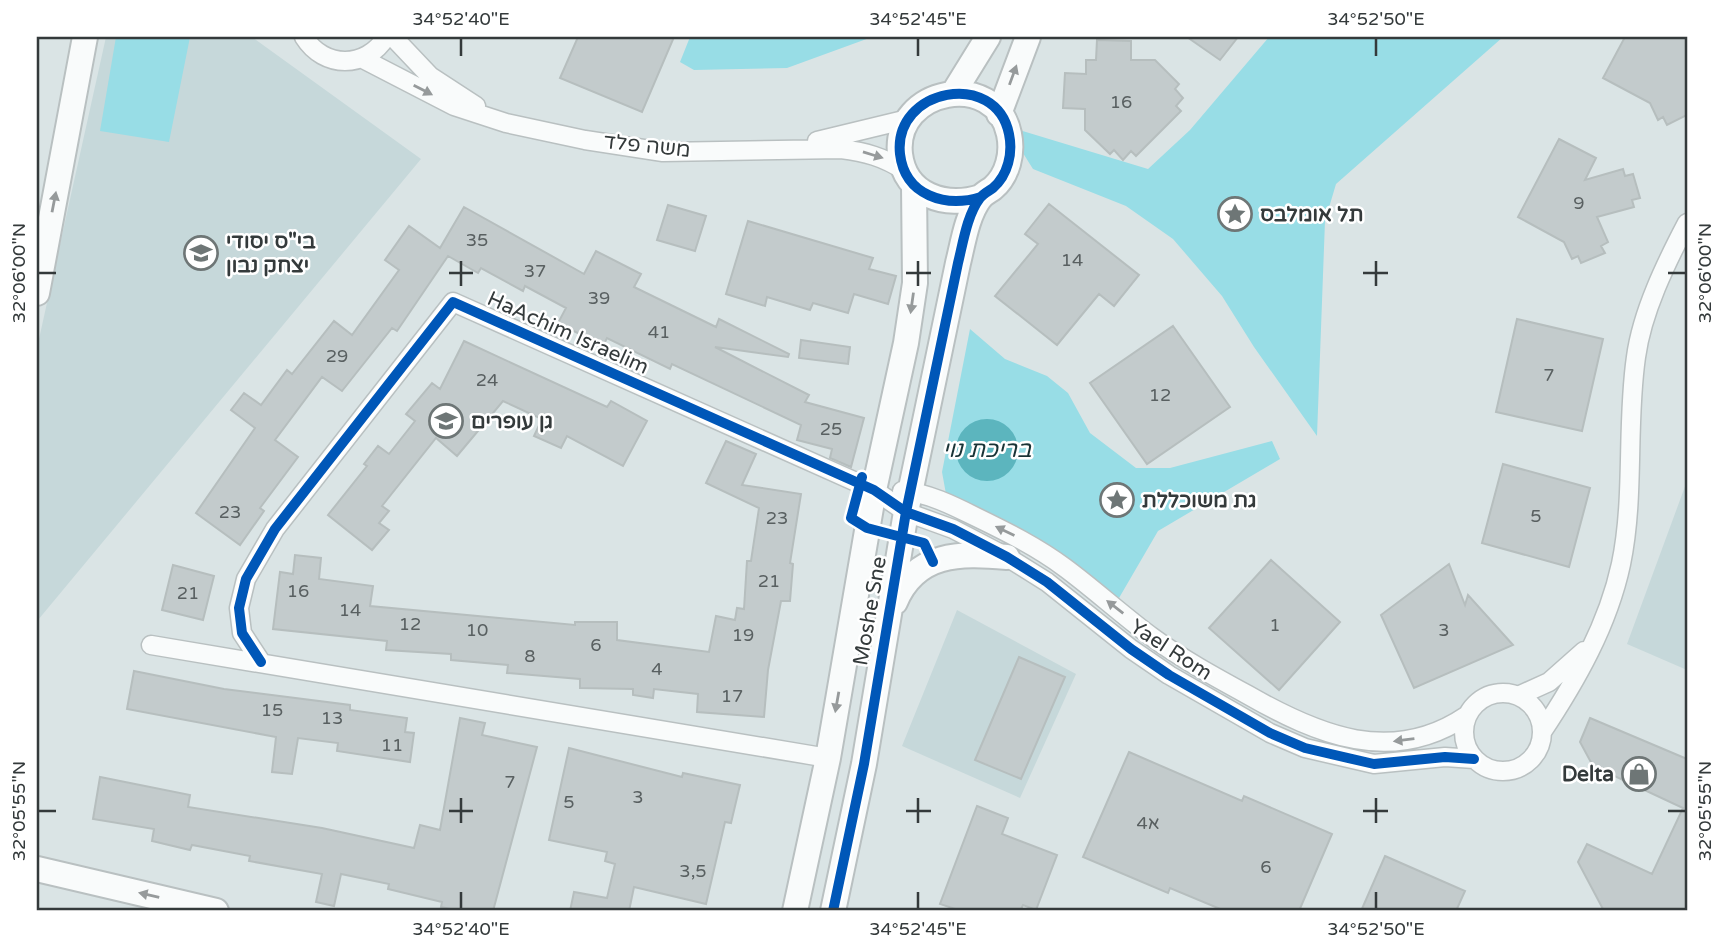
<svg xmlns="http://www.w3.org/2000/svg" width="1724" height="948" font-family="'Varela Round',Heebo,sans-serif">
  <rect width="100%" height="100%" fill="#dae4e5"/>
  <path fill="#c6d8da" d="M106,37h146l169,122 -383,461 -1,-272z
    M1687,481v189l-60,-26z
    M957,610l119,64 -56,124 -118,-52z"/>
  <path fill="#98dde6" d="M116,37h74l-21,105 -69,-11z
    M690,37h182l-85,31 -93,2 -14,-8z
    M1269,37h234l-167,147 -11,37 -8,215 -63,-89 -32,-51 -49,-57 -47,-33 -93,-37 -27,-43 142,43 42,-39z
    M970,329l35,30 42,17 21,17 22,40 46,35h34l102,-27 8,18 -122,72 -39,67 -51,-40 -122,-64 -4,-22z"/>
  <path fill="#5cb5be" d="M956 450a31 31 0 1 1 62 0a31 31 0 1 1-62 0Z"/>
  <path fill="#c3cbcc" stroke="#b6bebe" stroke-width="2" d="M578,37h96l-32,75 -82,-34z
    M1187,37h51l-18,23z
    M1625,37h62v78l-20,10 -4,-8 -5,3 -8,-17 -47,-25z
    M1097,40l34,1v19h24l24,24 -4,5 8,9 -7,8 5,5 -45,45 -5,-5 -8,9 -9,-10 -4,4 -25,-24v-21l-22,-1 2,-35 21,1v-14h10z
    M1559,139l37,19 -11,22 38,-11 2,7 8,-2 7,24 -8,2 2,7 -37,10 11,25 -7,4 4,7 -24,10 -3,-7 -6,3 -8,-17 -46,-25z
    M1049,204l90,71 -25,31 -15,-12 -42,51 -62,-49 43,-52 -13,-10z
    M668,205l38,11 -11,35 -38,-11z
    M464,207l120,67 12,-23 45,23 -7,13 82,40 3,-8 70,35 -1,3 -73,-10 94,48 -4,7 59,16 -13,49 -21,-9 2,-9 -35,-9 4,-15 -129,-61 -2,5 -63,-31 -4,8 -45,-23 8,-15 -41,-22 -2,5 -42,-23 -3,5 -30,-17 -51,75 -5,-3 -50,63 -20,-14 -47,63 23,17 -38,51 4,3 -24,34 -44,-32 59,-85 -24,-18 13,-17 17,12 26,-35 5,4 42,-53 18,14 47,-65 -14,-10 24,-34 31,22z
    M748,221l125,37 -4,11 27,7 -8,28 -34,-10 -6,19 -35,-10 -3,7 -43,-13 -2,9 -39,-12z
    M1517,319l86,20 -21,92 -86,-19z
    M1173,326l57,81 -83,57 -57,-81z
    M801,340l49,7 -2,17 -49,-6z
    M464,341l143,66 4,-6 36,20 -24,45 -56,-30 -6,12 -27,-12 8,-17 -39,-18 -46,55 -21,-18 -54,68 7,5 -10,12 10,7 -17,20 -44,-35 39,-49 -3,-2 14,-18 11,8 26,-33 -9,-7 26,-31 8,6z
    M726,441l30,13 -14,31 59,9 -11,69 3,1 -3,37h-9l-13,69 -4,47 -67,-5 1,-18 -44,-5 -1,9 -20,-3v-6l-53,-1v-9l-73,-6 1,-8 -57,-5v-6l-65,-4 1,-9 -114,-12 7,-57 13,2 2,-19 26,3 -2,21 54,7 -3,20 205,19v-3h42v18l92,12 7,-36 19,4 2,-12 7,1 3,-48h4l8,-53 -53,-25z
    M1503,464l87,24 -21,79 -87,-24z
    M1271,560l69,62 -61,68 -70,-62z
    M1449,564l16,41 3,-10 45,50 -99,43 -33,-73z
    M173,565l41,11 -11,44 -41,-10z
    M1019,657l46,20 -44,102 -46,-19z
    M134,671l90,18 126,16v5l57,8 -2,14 9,1 -4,29 -73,-11 1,-8 -40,-5 -6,36 -20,-2 4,-35 -149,-28z
    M460,718l25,5 -3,12 55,12 -44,164h-33l-19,-4 1,-5 -54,-13 1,-5 -48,-10 -7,32 -18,-4 6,-28 -73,-13 1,-5 -58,-11 -2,5 -38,-9 2,-12 -61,-10 7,-42 90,18 -2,12 134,21 92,20 6,-23 20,5z
    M1590,718l97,41v152h-83l-26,-49 9,-18 65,30 31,-66 -90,-42 -13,-24z
    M569,748l113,29 1,-4 57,12 -9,38 -6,-1 -19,82 -72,-17 -5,24h-59l4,-19 33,6 8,-34 -10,-3 2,-9 -58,-12z
    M1129,752l113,49 2,-5 88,38 -33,77h-74l-55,-23 -2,5 -85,-36z
    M977,806l31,12 -6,16 55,21 -21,55 -13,-5 -3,6h-59l-21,-7z
    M1385,856l80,35 -9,20h-95z"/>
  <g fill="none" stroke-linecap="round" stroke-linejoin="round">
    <g stroke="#b9c0c1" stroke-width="21">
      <path id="street" d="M304,37c20,32 62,32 82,0
        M393,37l37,39 46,30
        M363,59l91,47 52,17 79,17 78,12 178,-3c24,3 43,8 64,22
        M817,141l91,-22
        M902,491c24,1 52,15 74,26 31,15 61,30 88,50 30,22 58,48 88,70 30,22 63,40 96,58 70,40 144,71 218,21
        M151,645l677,113
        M261,662l-19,-29 -3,-25 7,-29 29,-50 178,-227 421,188 32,22 47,17 54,28 40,25 84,67 38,26 101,58 35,15 69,16 71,-7 29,2
        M1464 732a39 39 0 1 1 78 0a39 39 0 1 1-78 0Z
        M1518,696l31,-14 35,-31
        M1542,732c34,-51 66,-107 79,-168 14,-67 5,-139 15,-207 6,-45 30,-94 51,-134"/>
    </g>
    <g stroke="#b9c0c1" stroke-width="28">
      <path id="secondary" d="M954,92l34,-55
        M999,114l29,-77
        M37,293l48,-256
        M895,602c21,-50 65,-49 112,-45
        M37,869l179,42
        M795,911l33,-153 46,-268 32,-147 9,-60 -1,-97
        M833,911l31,-147 42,-252 52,-249c5,-20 9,-48 22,-65 3,-4 9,-7 13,-10 15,-13 20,-35 16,-54 -13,-65 -116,-46 -109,20 5,42 46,54 81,43"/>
    </g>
    <use href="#street" stroke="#f9fbfb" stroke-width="18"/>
    <use href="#secondary" stroke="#f9fbfb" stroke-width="24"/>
    <g stroke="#fff" stroke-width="15">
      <path id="cycleway" d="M862,477l-11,41 16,10 57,15 9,19
        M261,662l-19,-29 -3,-25 7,-29 29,-50 178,-227 421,188 32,22 47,17 54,28 40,25 84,67 38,26 101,58 35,15 69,16 71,-7 29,2
        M833,911l31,-147 42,-252 52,-249c5,-20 9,-48 22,-65 3,-4 9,-7 13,-10 15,-13 20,-35 16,-54 -13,-65 -116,-46 -109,20 5,42 46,54 81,43"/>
    </g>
    <use href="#cycleway" stroke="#0057b8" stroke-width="10"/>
  </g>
  <defs><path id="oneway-solid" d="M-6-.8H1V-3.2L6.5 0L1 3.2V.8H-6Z" transform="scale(1.75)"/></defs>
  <g fill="#969a9b">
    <use href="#oneway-solid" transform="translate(1013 75) rotate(-70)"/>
    <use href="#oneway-solid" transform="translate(423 90) rotate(27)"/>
    <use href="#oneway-solid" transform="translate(873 155) rotate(17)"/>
    <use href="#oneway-solid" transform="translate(54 202) rotate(-79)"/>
    <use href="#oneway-solid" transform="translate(912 303) rotate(98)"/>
    <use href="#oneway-solid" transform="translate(1005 531) rotate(-154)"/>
    <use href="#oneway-solid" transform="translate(1115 607) rotate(-142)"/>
    <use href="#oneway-solid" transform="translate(837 702) rotate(100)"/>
    <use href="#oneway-solid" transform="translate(1404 740) rotate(173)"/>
    <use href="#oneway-solid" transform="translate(149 895) rotate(-167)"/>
  </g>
  <path fill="none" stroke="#343a3b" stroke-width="2.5" d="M461,38v18M918,38v18M1376,38v18M461,261v25M918,261v25M1376,261v25M38,273h18M449,273h24M906,273h25M1363,273h25M1668,273h18M461,798v25M918,798v25M1376,798v25M38,811h18M449,811h24M906,811h25M1363,811h25M1668,811h18M461,892v17M918,892v17M1376,892v17"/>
  <defs>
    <g id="sight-ring" transform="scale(1.75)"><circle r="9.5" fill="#fff" stroke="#6e7676" stroke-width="1.5"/><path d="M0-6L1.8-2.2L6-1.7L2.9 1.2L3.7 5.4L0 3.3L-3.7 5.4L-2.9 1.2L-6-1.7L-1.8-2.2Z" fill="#6e7676"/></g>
    <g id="school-ring" transform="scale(1.75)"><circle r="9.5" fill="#fff" stroke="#6e7676" stroke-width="1.5"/><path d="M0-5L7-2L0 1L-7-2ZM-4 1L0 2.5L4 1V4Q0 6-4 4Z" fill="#6e7676"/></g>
    <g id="shop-ring" transform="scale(1.75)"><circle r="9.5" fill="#fff" stroke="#6e7676" stroke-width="1.5"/><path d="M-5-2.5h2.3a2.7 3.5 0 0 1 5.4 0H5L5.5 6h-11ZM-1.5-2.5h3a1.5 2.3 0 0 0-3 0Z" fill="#6e7676"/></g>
  </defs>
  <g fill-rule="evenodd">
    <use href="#sight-ring" x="1235" y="214"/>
    <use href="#school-ring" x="201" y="253"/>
    <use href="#school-ring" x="446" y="421"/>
    <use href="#sight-ring" x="1117" y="500"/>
    <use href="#shop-ring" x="1639" y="774"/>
  </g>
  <g text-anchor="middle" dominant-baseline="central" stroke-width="5" stroke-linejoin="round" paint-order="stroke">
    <g font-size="18" fill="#596061">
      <text x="1121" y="102">16</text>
      <text x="1579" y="203">9</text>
      <text x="477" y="240">35</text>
      <text x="1072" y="260">14</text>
      <text x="535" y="271">37</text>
      <text x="599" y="298">39</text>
      <text x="659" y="332">41</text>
      <text x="337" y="356">29</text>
      <text x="1549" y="375">7</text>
      <text x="487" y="380">24</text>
      <text x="1160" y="395">12</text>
      <text x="831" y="429">25</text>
      <text x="230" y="512">23</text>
      <text x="1536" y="516">5</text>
      <text x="777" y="518">23</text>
      <text x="769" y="581">21</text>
      <text x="298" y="591">16</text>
      <text x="188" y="593">21</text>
      <text x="350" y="610">14</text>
      <text x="410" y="624">12</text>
      <text x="1275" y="625">1</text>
      <text x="477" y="630">10</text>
      <text x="1444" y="630">3</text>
      <text x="743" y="635">19</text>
      <text x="596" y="645">6</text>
      <text x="530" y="656">8</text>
      <text x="657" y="669">4</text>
      <text x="732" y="696">17</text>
      <text x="272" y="710">15</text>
      <text x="332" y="718">13</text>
      <text x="392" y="745">11</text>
      <text x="510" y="782">7</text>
      <text x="638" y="797">3</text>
      <text x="569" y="802">5</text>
      <text x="1148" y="823">4א</text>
      <text x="1266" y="867">6</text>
      <text x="693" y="871">3,5</text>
    </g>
    <g font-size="21" fill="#343a3b" stroke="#fff">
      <text transform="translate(647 146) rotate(6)">משה פלד</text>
      <text transform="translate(568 333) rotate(24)">HaAchim Israelim</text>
      <text transform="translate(870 611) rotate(-80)">Moshe Sne</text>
      <text transform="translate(1171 650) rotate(33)">Yael Rom</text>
    </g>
    <g font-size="21" font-weight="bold" fill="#343a3b" stroke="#fff" text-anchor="start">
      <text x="1260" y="214">תל אומלבס</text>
      <text x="226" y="241">בי"ס יסודי<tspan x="226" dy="24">יצחק נבון</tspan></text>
      <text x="471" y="421">גן עופרים</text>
      <text x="1142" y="500">גת משוכללת</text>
      <text x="1614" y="774" text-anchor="end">Delta</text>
    </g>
    <g font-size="23" font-style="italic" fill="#193336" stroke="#fff">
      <text x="987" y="450">בריכת נוי</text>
    </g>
  </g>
  <rect width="1724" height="948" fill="none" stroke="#ffffff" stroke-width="77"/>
  <rect x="38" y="38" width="1648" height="871" fill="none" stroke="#343a3b" stroke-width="2.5"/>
  <g font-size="18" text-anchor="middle" fill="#343a3b">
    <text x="461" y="25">34°52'40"E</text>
    <text x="918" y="25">34°52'45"E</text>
    <text x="1376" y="25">34°52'50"E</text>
    <text transform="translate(19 273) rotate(-90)" y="6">32°06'00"N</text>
    <text transform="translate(1705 273) rotate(-90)" y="6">32°06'00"N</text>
    <text transform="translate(19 811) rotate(-90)" y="6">32°05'55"N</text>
    <text transform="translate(1705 811) rotate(-90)" y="6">32°05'55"N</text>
    <text x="461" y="935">34°52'40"E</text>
    <text x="918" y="935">34°52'45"E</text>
    <text x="1376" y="935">34°52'50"E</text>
  </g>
</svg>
